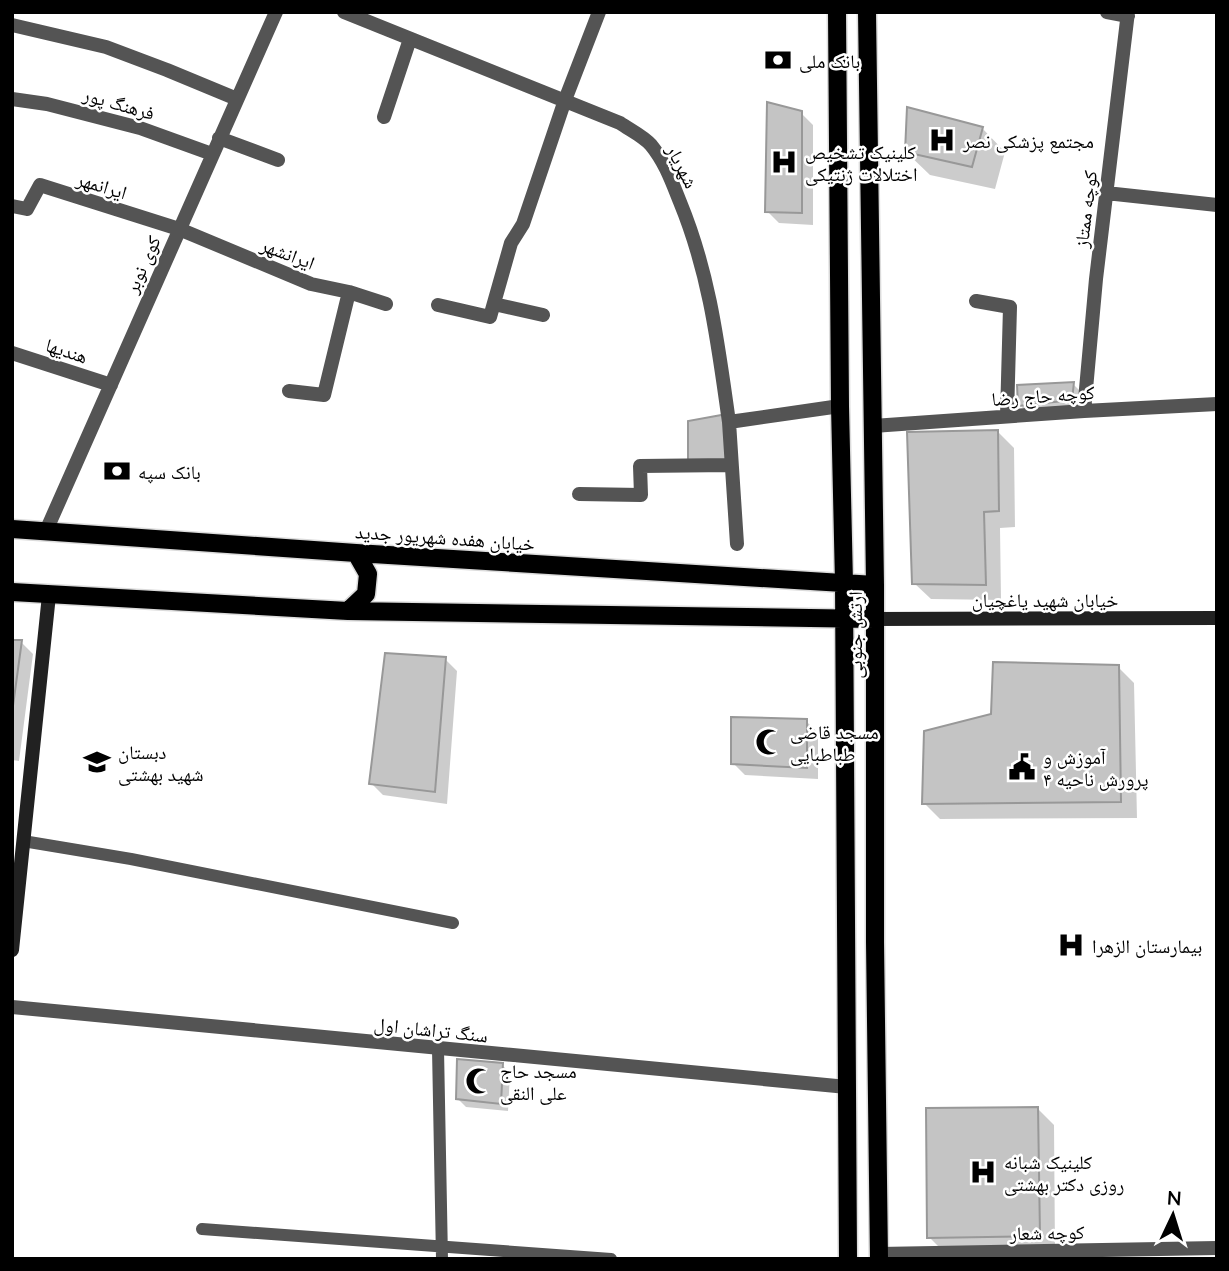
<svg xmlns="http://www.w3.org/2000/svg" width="1229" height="1271" font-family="Lato,'Noto Naskh Arabic',sans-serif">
  <rect width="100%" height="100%" fill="#fff"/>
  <path fill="#0003" d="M801,113l12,12v100l-34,-2 -12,-12z
    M982,128l23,24 -10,37 -65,-14 -24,-23z
    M1073,384l8,8 -1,15 -53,6 -7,-8z
    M998,432l16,16 1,79 -15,1 1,72 -70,-1 -17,-16z
    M12,641l9,1 12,12 -14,107 -7,-1z
    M445,659l12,12 -10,133 -64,-9 -12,-12z
    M1118,667l16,16 3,135 -197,1 -16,-16 69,-88z
    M806,721l12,12v46l-73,-4 -12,-12z
    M502,1065l8,8 -2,38 -42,-4 -8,-8z
    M1037,1108l17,17 1,127 -110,1 -16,-16z"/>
  <path fill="#c4c4c4" stroke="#989898" stroke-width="2" d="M767,102l35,9v102l-37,-1z
    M907,107l76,20 -11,40 -67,-15z
    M1074,382l-2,18 -54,6 -1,-21z
    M727,414l2,49 -41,1v-43z
    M998,430l1,81 -15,1 2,73 -74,-1 -5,-152z
    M12,640h10l-10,73z
    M385,653l61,4 -11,135 -66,-8z
    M993,662l126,3 2,137 -199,2 2,-73 67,-17z
    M731,717l76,2v49l-76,-4z
    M457,1059l46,4 -2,41 -45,-5z
    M1038,1107l2,129 -113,2 -1,-130z"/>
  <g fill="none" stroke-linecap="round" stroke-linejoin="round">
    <g stroke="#dbdbdb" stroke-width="21">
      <path id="primary" d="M837,12l3,394 4,177 4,676
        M867,12l8,573v357l4,317
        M12,529l344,24 519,32
        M12,592l336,19 526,8
        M348,611l18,-17 2,-20 -12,-21"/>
    </g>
    <path stroke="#545454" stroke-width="12" d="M23,841l108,18 322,64
      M438,1049l4,210
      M202,1229l409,30"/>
    <path stroke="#545454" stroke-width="14" d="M344,12l276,111c10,7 23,13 31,22 14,17 21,37 29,57 30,73 38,143 49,220l111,-16
      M1107,12l21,4
      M12,25l94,22 61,23 70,29
      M12,99l35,5 93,24 72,26
      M384,117l26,-78
      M219,138l59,22
      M1106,193l111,12
      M12,206l15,3 13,-24 139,44 132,55 38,8 37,12
      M976,301l34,6 -3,109
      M494,304l49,11
      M438,305l52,12 21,-74 12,-19 42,-124 34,-88
      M12,353l99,32
      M289,391l35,4 25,-103
      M1084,411l12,-132 32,-267
      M729,422l8,122
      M873,426l211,-15 133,-7
      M579,494l62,1 -1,-29 91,-1
      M46,531l230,-519
      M12,1007l835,80
      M879,1254l338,-6"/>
    <path stroke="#212121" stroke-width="14" d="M874,619l343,-1
      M12,950l37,-355"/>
    <use href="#primary" stroke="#000" stroke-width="18"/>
  </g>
  <defs>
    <g id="bank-bare" transform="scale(2.1)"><path d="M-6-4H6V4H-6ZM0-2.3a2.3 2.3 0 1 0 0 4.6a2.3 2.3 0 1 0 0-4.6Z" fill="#000" stroke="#fff" stroke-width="2.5" paint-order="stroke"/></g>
    <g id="hospital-bare" transform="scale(2.1)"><path d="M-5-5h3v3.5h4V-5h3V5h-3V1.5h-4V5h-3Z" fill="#000" stroke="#fff" stroke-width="2.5" paint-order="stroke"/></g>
    <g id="mosque-bare" transform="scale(2.1)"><path d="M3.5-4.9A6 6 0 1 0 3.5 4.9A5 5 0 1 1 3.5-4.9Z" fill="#000" stroke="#fff" stroke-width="2.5" paint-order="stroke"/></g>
    <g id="school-bare" transform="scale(2.1)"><path d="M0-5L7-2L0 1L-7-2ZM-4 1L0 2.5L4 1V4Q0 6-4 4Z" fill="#000" stroke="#fff" stroke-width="2.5" paint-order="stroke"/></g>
    <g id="civic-bare" transform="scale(2.1)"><path d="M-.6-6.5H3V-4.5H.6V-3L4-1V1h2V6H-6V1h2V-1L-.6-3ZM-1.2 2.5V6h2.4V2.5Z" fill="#000" stroke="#fff" stroke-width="2.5" paint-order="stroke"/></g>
  </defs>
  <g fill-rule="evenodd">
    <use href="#bank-bare" x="778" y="60"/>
    <use href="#hospital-bare" x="942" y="140"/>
    <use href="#hospital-bare" x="784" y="162"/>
    <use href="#bank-bare" x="117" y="471"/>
    <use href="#mosque-bare" x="769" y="742"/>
    <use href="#school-bare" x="97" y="762"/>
    <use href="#civic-bare" x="1022" y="767"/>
    <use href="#hospital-bare" x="1071" y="945"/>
    <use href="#mosque-bare" x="479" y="1081"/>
    <use href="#hospital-bare" x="983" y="1172"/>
  </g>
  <g text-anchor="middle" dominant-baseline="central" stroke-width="5" stroke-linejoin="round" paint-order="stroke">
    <g font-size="19" fill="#000" stroke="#fff" text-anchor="start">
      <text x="799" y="60">بانک ملی</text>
      <text x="963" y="140">مجتمع پزشکی نصر</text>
      <text x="805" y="151">کلینیک تشخیص<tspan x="805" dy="22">اختلالات ژنتیکی</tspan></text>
      <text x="138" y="471">بانک سپه</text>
      <text x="790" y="731">مسجد قاضی<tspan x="790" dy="22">طباطبایی</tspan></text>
      <text x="118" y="751">دبستان<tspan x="118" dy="22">شهید بهشتی</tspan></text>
      <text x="1043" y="756">آموزش و<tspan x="1043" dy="22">پرورش ناحیه ۴</tspan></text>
      <text x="1092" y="945">بیمارستان الزهرا</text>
      <text x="500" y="1070">مسجد حاج<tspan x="500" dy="22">علی النقی</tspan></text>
      <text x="1004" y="1161">کلینیک شبانه<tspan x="1004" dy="22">روزی دکتر بهشتی</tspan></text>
    </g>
    <g font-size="19" fill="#000" stroke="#fff">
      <text transform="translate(119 103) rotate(16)">فرهنگ پور</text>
      <text transform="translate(683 166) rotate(63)">شهریار</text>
      <text transform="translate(102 185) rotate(17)">ایرانمهر</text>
      <text transform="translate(1085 209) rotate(-83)">کوچه ممتاز</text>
      <text transform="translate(288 253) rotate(21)">ایرانشهر</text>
      <text transform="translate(142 264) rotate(-66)">کوی نوبر</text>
      <text transform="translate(67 350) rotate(18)">هندیها</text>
      <text transform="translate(1043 395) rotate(-4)">کوچه حاج رضا</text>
      <text transform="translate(445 537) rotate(4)">خیابان هفده شهریور جدید</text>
      <text x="1045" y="599">خیابان شهید یاغچیان</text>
      <text transform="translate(854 635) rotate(-90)">ارتش جنوبی</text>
      <text transform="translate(431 1029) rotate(6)">سنگ تراشان اول</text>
      <text transform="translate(1047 1232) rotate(-1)">کوچه شعار</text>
    </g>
  </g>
  <rect width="1229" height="1271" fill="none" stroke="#000000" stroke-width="28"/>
  <g transform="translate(1173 1215) rotate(4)" stroke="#ffffff" stroke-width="5" paint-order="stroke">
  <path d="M0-5L12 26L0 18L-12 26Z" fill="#000000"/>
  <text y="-10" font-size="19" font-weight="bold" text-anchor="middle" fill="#000000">N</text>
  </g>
</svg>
